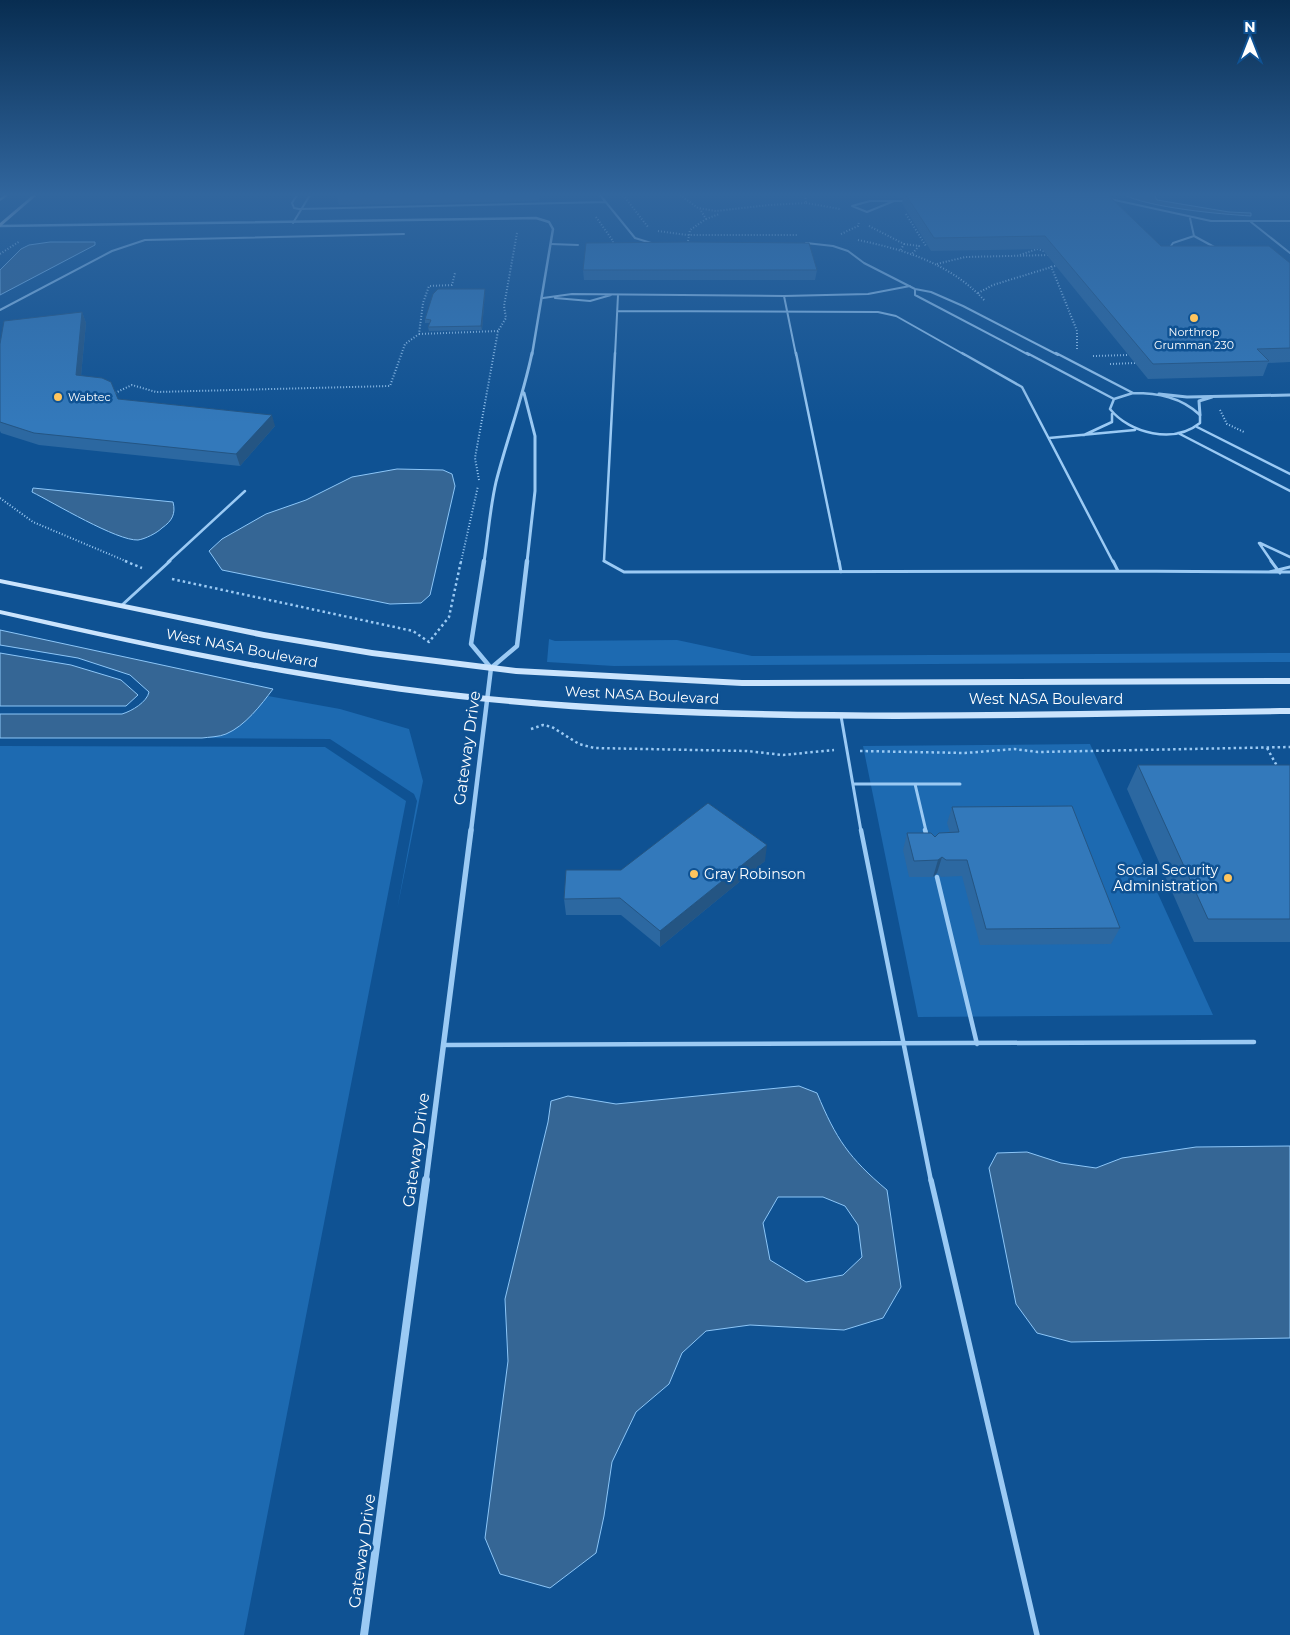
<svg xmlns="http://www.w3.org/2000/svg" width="1290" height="1635" font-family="Montserrat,sans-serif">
  <rect width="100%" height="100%" fill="#0f5293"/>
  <path fill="#1d6ab1" d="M549,639l6,2 122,-1 75,16 538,-3v9l-676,4 -67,-4z
    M268,696l72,13 69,20 14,52 -26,129 20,-109 -3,-7 -84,-55 -128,-1 23,-3 19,-13z
    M1090,744l123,271 -295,2 -55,-271z
    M0,746l325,1 81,54 -162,834h-244z"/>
  <path fill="#356695" stroke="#8cc6f8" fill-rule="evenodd" d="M1124,195h30l3,5 72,12 22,1v3c-32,-2 -99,-8 -127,-21z
    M95,242v3l-95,50v-25l21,-21 8,-4 21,-3z
    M397,469l46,1 9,4 3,12 -25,109 -9,8 -31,1 -168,-34 -13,-19 13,-12 44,-25 40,-14 46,-23z
    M33,488l140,14c3,12 -1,19 -11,26 -5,5 -17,11 -24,12 -21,1 -84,-37 -106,-48z
    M0,630l273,59c-12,16 -28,37 -47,45 -7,3 -17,3 -24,4h-202v-24h122c10,-3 25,-12 27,-22l-19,-17 -52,-17 -78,-13z
    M0,653l71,12 50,15 17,15 -12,11h-126z
    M799,1086l18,7c19,46 32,65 70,97l14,97 -18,31 -39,12 -94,-5 -44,6 -24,22 -13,31 -33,28 -24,50 -8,54 -8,37 -46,35 -50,-14 -15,-36 23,-177 -3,-62 43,-177 3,-21 17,-5 48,8zM823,1197l22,9 13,19 4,32 -19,18 -37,7 -36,-22 -7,-37 15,-26z
    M1290,1146v192l-219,4 -34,-9 -21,-29 -27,-136 8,-15 30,-1 34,11 35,5 26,-10 74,-11z"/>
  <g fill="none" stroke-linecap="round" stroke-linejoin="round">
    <path stroke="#9bcaf4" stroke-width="2" stroke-dasharray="1 2" stroke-linecap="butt" d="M623,195l25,32
      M680,195l18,13 18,3 53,-6 37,-2 -1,-8
      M806,203l34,6
      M906,214l20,32
      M596,217l17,24v4
      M706,219l13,-5
      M869,226l35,18 -4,7
      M658,231l29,4h110
      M841,234l17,-8 1,-4
      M858,240c48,10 93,24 127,61
      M688,241l2,-11 16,-11 -6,-10
      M904,244l15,2 -8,9
      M0,254l20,-13
      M1020,255l17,-6 10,3
      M937,264l28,-7 85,-2
      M1051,266l26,65v18
      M978,293l15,-8 65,-20
      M419,334l79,-3
      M1093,356l35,-1
      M1110,364l25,-1
      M115,393l17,-8 24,7 234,-6 15,-42 14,-10 4,-31 6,-17 23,-1 3,-12
      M1220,410l7,14 17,8
      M479,480l-4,-22 23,-127 8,-13 -2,-12 13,-73
      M0,498l33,24 95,40
      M461,562l17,-76"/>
    <path stroke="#9bcaf4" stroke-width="2.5" stroke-dasharray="2.5 3" stroke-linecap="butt" d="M125,561l17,7
      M172,579l241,52 16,11 20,-25 12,-56
      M531,729l12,-4 9,2 27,17 15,4 153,3 36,4 51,-5
      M1267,748l10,18
      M860,751l105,2 49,-4 24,3 252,-5"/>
    <path stroke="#9bcaf4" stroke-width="2" d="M297,195l-5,8 2,5 5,1 307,-7
      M600,195l35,43 16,5
      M1110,199l101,22h79
      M894,201l-27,11 -15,-6 18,-5h35
      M1251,222l39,31
      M293,223l17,-28
      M1194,236l24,13
      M806,243l27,3 15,5 16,12 51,26 16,3 32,14 95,49
      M551,244l27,1
      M1173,249l-2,-3 2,-3 21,-7 -4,-18
      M915,289v6l114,60
      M784,296l84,-2 42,-8
      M543,298l29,-4 212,2 12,59
      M555,298l35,3 21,-6
      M0,310l112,-59 33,-11 259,-6
      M618,311l260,1 18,4 69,39
      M615,355l3,-60"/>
    <path stroke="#9bcaf4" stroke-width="2.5" d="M796,353l43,209
      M962,353l60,34 91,175
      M1027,353l87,46
      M1056,353l77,40
      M1133,393c25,0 48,4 67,22v8c-26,21 -70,11 -90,-14l4,-10z
      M1197,427l93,47
      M1178,433l112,58
      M1084,435l28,-13v-8
      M1049,438l86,-8
      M1259,543l13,19
      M1260,543l30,14
      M168,562l77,-71
      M606,562l-2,-1 11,-208"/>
    <path stroke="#9bcaf4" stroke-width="3" d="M604,561l20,11 494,-1 -5,-10
      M839,561l2,11
      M1271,561l9,12
      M1118,571l172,1
      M1269,572l21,-5
      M121,606l49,-45
      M841,716l20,115
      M853,784h107
      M915,784l11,47"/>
    <path stroke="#9bcaf4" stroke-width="4.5" d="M861,830l70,351
      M925,830l2,7
      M937,877l40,167
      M444,1045l810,-3"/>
    <path stroke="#9bcaf4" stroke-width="5.5" d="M931,1180l106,455"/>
    <path stroke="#9bcaf4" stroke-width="2.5" d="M0,226l536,-8 13,4 4,7 -21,126"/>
    <path stroke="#9bcaf4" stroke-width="3" d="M524,393l11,43v55l-8,71
      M1159,394l28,3 103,-2
      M1200,415l-1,-14 13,-4
      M484,562c4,-26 6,-54 12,-80 11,-43 27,-85 36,-129"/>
    <path stroke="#9bcaf4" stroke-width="4.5" d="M484,561l-13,83 20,24
      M471,831l20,-163 26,-22 10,-85"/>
    <path stroke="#9bcaf4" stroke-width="5.5" d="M426,1181l45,-351"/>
    <path stroke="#9bcaf4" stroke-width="8" d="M364,1635l62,-455"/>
    <path fill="#cbe4fd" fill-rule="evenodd" d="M5,195h4l-9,6v-3z
      M33,195h4l-37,32v-4z
      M0,579l264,53 108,18 144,18 226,12 548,-2v6l-548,2 -226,-12 -144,-18 -108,-18 -264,-55z
      M0,610c161,36 323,70 488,86 266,25 535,15 802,12v6c-267,3 -536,14 -802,-12 -165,-16 -327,-51 -488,-88z"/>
  </g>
  <path fill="#2c68a1" d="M337,195h202v6l-200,4z
    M822,195h286l53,51 129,17v99l-22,1 -5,13 -115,3 -106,-130 -111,2 -29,-48 1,-5h-5l-1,-3 -74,1z
    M583,270h234l-2,10h-231z
    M485,292l-3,38 -53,1 -1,-4 2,-4h-5v-4z
    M82,312l4,11 -5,53 37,23 157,27 -35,40 -201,-21 -38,-12 -1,-2v-87z
    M1138,765h152v177h-96l-67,-153z
    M952,807l168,121 -9,16 -131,1 -18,-69 -21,1 -4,-4 -4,4h-24l-6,-27 4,-17 28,4 15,-4 -3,-10z
    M765,861l-105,86 -39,-32h-55l-2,-16 57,-29z"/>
  <path fill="#245583" d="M485,289v3l-3,38 -1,-4z
    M82,312l4,11 -6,63 -4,-11z
    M272,415l3,11 -35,40 -4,-12z
    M767,845l-2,16 -105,86v-16z
    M942,857l-5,16 -4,4 5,-17z"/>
  <path fill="#3379bb" stroke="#245583" d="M906,195h202l53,51h108l21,17v85l-33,1 12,12 -116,3 -108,-128 -111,2z
    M689,242l120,1 8,27h-234l3,-27z
    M438,289h47l-4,37 -53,1 3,-7 -6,-1 8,-25z
    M82,312l-6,63 26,3 9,4 7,17 154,16 -36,39 -202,-21 -34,-11v-78l4,-23z
    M1138,765h152v154h-82z
    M708,803l59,42 -107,86 -40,-33 -56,1 2,-29h55z
    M1072,806l48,122 -134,1 -19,-69h-21l-4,-3 -4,3 -24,1 -7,-28h24l4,4 4,-4 20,-1 -7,-25z"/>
  <linearGradient id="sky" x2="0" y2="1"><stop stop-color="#082d51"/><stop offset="0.46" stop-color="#31669e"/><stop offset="1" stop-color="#31669e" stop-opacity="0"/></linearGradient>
  <rect width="1290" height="423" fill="url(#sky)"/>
  <g fill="#ffc55e" stroke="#0f5293" stroke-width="2">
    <circle cx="1194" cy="318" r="5"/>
    <circle cx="58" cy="397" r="5"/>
    <circle cx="694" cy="874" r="5"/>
    <circle cx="1228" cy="878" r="5"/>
  </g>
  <g text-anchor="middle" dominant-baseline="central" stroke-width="5" stroke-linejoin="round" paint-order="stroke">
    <g font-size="11" fill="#fff" stroke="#0f5293">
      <text x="1194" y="332">Northrop<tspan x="1194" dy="13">Grumman 230</tspan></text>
      <text x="68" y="397" text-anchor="start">Wabtec</text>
    </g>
    <g font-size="14" fill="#fff" stroke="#0f5293">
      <text transform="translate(242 648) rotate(11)">West NASA Boulevard</text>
      <text transform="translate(642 695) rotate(3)">West NASA Boulevard</text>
      <text x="1046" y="699">West NASA Boulevard</text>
    </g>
    <g font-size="14" fill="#fff" stroke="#0f5293" text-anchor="end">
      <text x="1218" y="870">Social Security<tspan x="1218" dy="16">Administration</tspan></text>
      <text x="704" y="874" text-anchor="start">Gray Robinson</text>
    </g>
    <g font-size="16" fill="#fff" stroke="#0f5293">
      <text transform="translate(467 748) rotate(-82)">Gateway Drive</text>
      <text transform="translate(416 1150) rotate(-82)">Gateway Drive</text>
      <text transform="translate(362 1551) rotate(-82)">Gateway Drive</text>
    </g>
  </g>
  <g transform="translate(1250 40)" stroke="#0f5293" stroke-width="4" paint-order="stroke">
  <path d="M0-4L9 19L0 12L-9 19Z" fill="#ffffff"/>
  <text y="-8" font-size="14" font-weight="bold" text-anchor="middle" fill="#ffffff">N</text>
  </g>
</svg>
